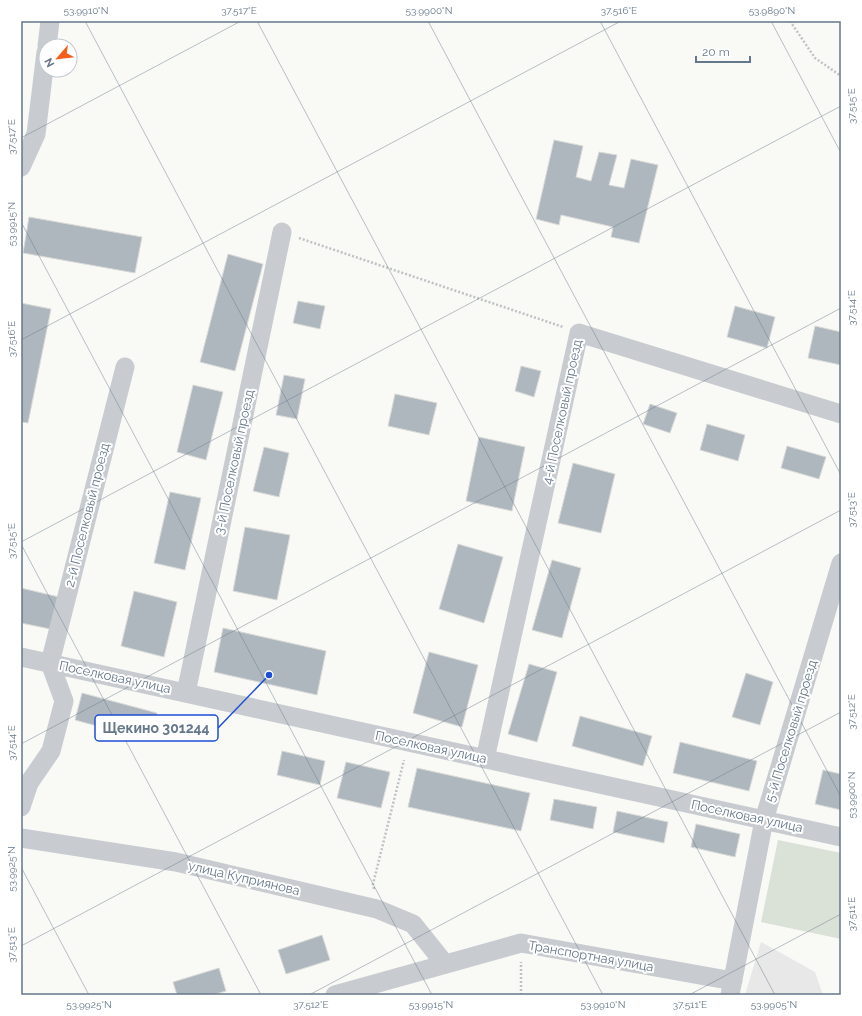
<svg xmlns="http://www.w3.org/2000/svg" width="862" height="1016" font-family="Raleway,sans-serif">
  <rect width="100%" height="100%" fill="#f9f9f6"/>
  <path fill="#e7e8e7" d="M761,942l54,30 8,23h-78z"/>
  <path fill="#dae1d7" d="M778,840l63,13v86l-80,-17z"/>
  <path fill="#aeb7be" stroke="#dadbd8" d="M554,140l29,6 -7,31 15,4 8,-29 18,3 -8,30 15,3 7,-29 27,6 -19,78 -28,-6 2,-10 -52,-12 -2,10 -23,-6z
    M29,217l113,20 -7,36 -112,-20z
    M228,254l35,10 -28,107 -35,-9z
    M298,301l27,5 -5,23 -27,-6z
    M21,303l30,6 -23,114 -7,-1z
    M735,306l40,11 -8,31 -40,-11z
    M815,326l26,6v33l-33,-7z
    M521,366l20,5 -7,26 -19,-6z
    M284,375l21,4 -8,40 -21,-4z
    M193,385l30,7 -17,68 -29,-8z
    M395,394l42,9 -8,32 -41,-9z
    M650,404l27,9 -7,20 -27,-9z
    M707,424l38,11 -7,26 -38,-11z
    M479,437l46,10 -13,64 -46,-10z
    M787,446l39,11 -7,22 -38,-11z
    M264,447l25,6 -10,44 -26,-6z
    M573,463l42,11 -14,59 -43,-10z
    M170,492l31,6 -16,72 -31,-7z
    M245,527l45,8 -13,65 -44,-9z
    M458,544l45,13 -19,66 -45,-14z
    M552,560l29,8 -19,70 -30,-8z
    M21,588l42,10 -8,32 -34,-7z
    M134,591l43,11 -13,55 -43,-11z
    M223,628l103,23 -9,44 -103,-23z
    M429,652l49,13 -16,62 -49,-14z
    M529,664l28,8 -20,70 -29,-8z
    M746,673l27,9 -13,43 -28,-8z
    M82,693l75,20 -8,27 -74,-20z
    M580,716l72,20 -9,30 -71,-20z
    M680,742l77,19 -8,30 -76,-18z
    M282,751l43,10 -5,24 -43,-10z
    M346,762l44,10 -9,36 -44,-10z
    M417,768l113,25 -9,38 -113,-24z
    M823,770l18,4v36l-26,-6z
    M554,799l43,8 -4,22 -43,-9z
    M617,811l51,11 -4,21 -51,-11z
    M696,824l44,10 -5,23 -44,-10z
    M322,935l8,25 -44,14 -8,-24z
    M219,968l7,23 -14,4h-35l-4,-13z"/>
  <g fill="none" stroke-linecap="round" stroke-linejoin="round">
    <path stroke="#bfc2c4" stroke-width="2.5" stroke-dasharray="2 2" stroke-linecap="butt" d="M790,21l25,37 26,18
      M299,238l264,89
      M374,889l-1,-5 31,-124
      M521,995v-33"/>
    <path stroke="#c8ccd0" stroke-width="19" d="M47,46l3,-25
      M21,167l15,-33 10,-82
      M21,657l820,180
      M186,693l96,-461
      M485,759l94,-426 262,81
      M21,807l8,-24 22,-32 13,-50 -14,-38 75,-296
      M21,838l155,24 201,47 36,15 32,40
      M335,995l186,-52 212,38
      M730,995l34,-175 77,-257"/>
  </g>
  <path fill="none" stroke="#65778a" stroke-width="1" stroke-opacity="0.45" d="M85,21l518,974M257,21l518,974M428,21l413,776M600,21l241,454M771,21l70,132M21,138l220,-117M21,222l411,773M21,340l600,-319M21,542l820,-436M21,544l240,451M21,744l820,-436M21,867l68,128M21,946l820,-436M309,995l532,-283M689,995l152,-81"/>
  <g text-anchor="middle" dominant-baseline="central" stroke-width="4" stroke-linejoin="round" paint-order="stroke">
    <g font-size="13" fill="#65778a" stroke="#fff">
      <text transform="translate(562 412) rotate(-78)">4-й Поселковый проезд</text>
      <text transform="translate(234 462) rotate(-78)">3-й Поселковый проезд</text>
      <text transform="translate(87 515) rotate(-76)">2-й Поселковый проезд</text>
      <text transform="translate(115 677) rotate(12)">Поселковая улица</text>
      <text transform="translate(791 731) rotate(-73)">5-й Поселковый проезд</text>
      <text transform="translate(431 747) rotate(12)">Поселковая улица</text>
      <text transform="translate(747 816) rotate(12)">Поселковая улица</text>
      <text transform="translate(244 878) rotate(13)">улица Куприянова</text>
      <text transform="translate(591 956) rotate(10)">Транспортная улица</text>
    </g>
  </g>
  <path fill="none" stroke="#1d4ed8" stroke-width="1.5" d="M269 675L218 728"/>
  <circle fill="#1d4ed8" stroke="#fff" stroke-width="1.5" cx="269" cy="675" r="4"/>
  <rect fill="#fff" stroke="#1d4ed8" stroke-width="1.5" x="95" y="715" width="123" height="26" rx="4"/>
  <g font-size="14" text-anchor="middle" font-weight="bold" fill="#65778a">
    <text x="156" y="733">Щекино 301244</text>
  </g>
  <rect width="862" height="1016" fill="none" stroke="#ffffff" stroke-width="44"/>
  <g transform="translate(58 58) rotate(242)"><circle r="19" fill="#ffffff" stroke="#c1c9d0"/>
  <path d="M0-3L7 15L0 10L-7 15Z" fill="#f45e1b"/>
  <text y="-6" font-size="11" font-weight="bold" text-anchor="middle" fill="#65778a">N</text>
  </g>
  <path d="M696 56v6h54v-6" fill="none" stroke="#65778a" stroke-width="2"/>
  <text x="702" y="56" font-size="12" fill="#65778a" stroke="#ffffff" stroke-width="3" paint-order="stroke">20 m</text>
  <rect x="22" y="22" width="818" height="972" fill="none" stroke="#65778a" stroke-width="1.5"/>
  <g font-size="10" text-anchor="middle" fill="#65778a">
    <text x="86" y="14">53.9910°N</text>
    <text x="239" y="14">37.517°E</text>
    <text x="429" y="14">53.9900°N</text>
    <text x="619" y="14">37.516°E</text>
    <text x="772" y="14">53.9890°N</text>
    <text transform="translate(851 106) rotate(-90)" y="4">37.515°E</text>
    <text transform="translate(11 137) rotate(-90)" y="4">37.517°E</text>
    <text transform="translate(11 224) rotate(-90)" y="4">53.9915°N</text>
    <text transform="translate(851 308) rotate(-90)" y="4">37.514°E</text>
    <text transform="translate(11 339) rotate(-90)" y="4">37.516°E</text>
    <text transform="translate(851 510) rotate(-90)" y="4">37.513°E</text>
    <text transform="translate(11 541) rotate(-90)" y="4">37.515°E</text>
    <text transform="translate(851 712) rotate(-90)" y="4">37.512°E</text>
    <text transform="translate(11 743) rotate(-90)" y="4">37.514°E</text>
    <text transform="translate(851 795) rotate(-90)" y="4">53.9900°N</text>
    <text transform="translate(11 869) rotate(-90)" y="4">53.9925°N</text>
    <text transform="translate(851 914) rotate(-90)" y="4">37.511°E</text>
    <text transform="translate(11 945) rotate(-90)" y="4">37.513°E</text>
    <text x="89" y="1008">53.9925°N</text>
    <text x="311" y="1008">37.512°E</text>
    <text x="431" y="1008">53.9915°N</text>
    <text x="603" y="1008">53.9910°N</text>
    <text x="690" y="1008">37.511°E</text>
    <text x="774" y="1008">53.9905°N</text>
  </g>
</svg>
